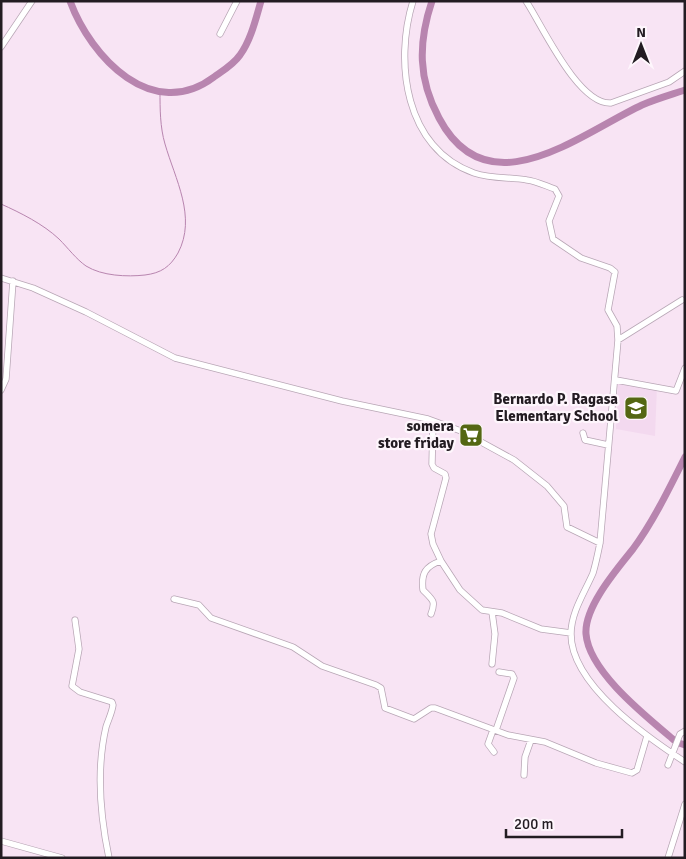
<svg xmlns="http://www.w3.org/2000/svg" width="686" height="859" font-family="Signika,sans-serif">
  <rect width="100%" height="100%" fill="#f8e4f4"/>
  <path fill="#f3d9ef" d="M618,381l39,6 -2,49 -39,-7z"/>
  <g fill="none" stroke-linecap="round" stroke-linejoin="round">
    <path stroke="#b885af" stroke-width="1" d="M1,204c20,9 42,20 58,35 9,9 17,20 27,27 16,10 41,11 59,9 16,-2 25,-8 33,-22 19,-36 -3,-74 -13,-109 -5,-17 -5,-35 -5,-53"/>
    <path stroke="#b885af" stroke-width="7" d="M70,1c21,57 83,122 144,76 10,-7 20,-13 26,-22 11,-15 16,-37 21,-54
      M432,1c-14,42 -14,78 7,117 49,93 141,16 203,-13 14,-6 28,-10 43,-15
      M674,740c-27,-23 -85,-68 -88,-106 -2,-27 31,-65 47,-85 20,-27 37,-62 52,-92
      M679,743l6,2"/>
    <g stroke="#b8a6b5" stroke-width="7">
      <path id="minor" d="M413,1c-19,61 -8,148 61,172 18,6 35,4 53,7 9,1 19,6 28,9l4,7 -10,25 4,18 28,19 29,10 5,4 -7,38 9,16 1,14 -18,203c-2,10 -4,20 -7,30 -8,19 -22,39 -22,61 0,51 76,103 114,128
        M526,1c16,24 52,104 85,102l58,-21 16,-11
        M220,34l17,-33
        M1,47l31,-46
        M1,278l32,10 53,24 89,46 167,43 86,18 33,12 53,29 33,26 17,20 3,21 33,16
        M618,340l64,-40
        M616,380l60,11 9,-23
        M1,390l5,-11 7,-98
        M433,421l-1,43 2,4 11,6 1,4 -15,56 2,10 8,17
        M583,433l2,7 23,5
        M174,599l25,6 12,13 82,29 29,19 54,19 5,3 4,20 29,11 17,-11h4l73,27 37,7 51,21 36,10 5,-3 10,-34
        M492,612l3,22 -3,30
        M431,614c5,-13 2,-14 -8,-24 -2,-16 2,-24 18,-29l19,29 22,20 20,3 39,16 30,4
        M75,620l4,29 -7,37 8,6 32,10 1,3c-1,8 -5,15 -7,22 -10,43 -6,88 3,131
        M493,730l-5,14 6,8
        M496,730l18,-52 -2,-4 -13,-2
        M668,765l12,-31 5,-3
        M524,775l1,-18 6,-17
        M1,841l61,17
        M668,858l17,-54"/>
    </g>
    <use href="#minor" stroke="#fff" stroke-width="5.5"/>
  </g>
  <defs>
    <g id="school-square" transform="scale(1.25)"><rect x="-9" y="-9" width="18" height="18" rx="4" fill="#546713" stroke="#fef6fc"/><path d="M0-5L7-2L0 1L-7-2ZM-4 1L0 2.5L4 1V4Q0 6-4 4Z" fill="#fff"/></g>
    <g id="supermarket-square" transform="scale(1.25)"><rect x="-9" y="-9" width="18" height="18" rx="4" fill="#546713" stroke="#fef6fc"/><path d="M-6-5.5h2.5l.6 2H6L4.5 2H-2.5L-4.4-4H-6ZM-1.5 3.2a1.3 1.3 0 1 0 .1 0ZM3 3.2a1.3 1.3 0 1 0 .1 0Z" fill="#fff"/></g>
  </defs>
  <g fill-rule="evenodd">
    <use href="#school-square" x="636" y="408"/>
    <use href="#supermarket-square" x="471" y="435"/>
  </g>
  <g text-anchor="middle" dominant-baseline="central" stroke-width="4.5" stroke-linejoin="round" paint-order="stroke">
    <g font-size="15" font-weight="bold" fill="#231c22" stroke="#fef6fc" text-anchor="end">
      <text x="618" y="399">Bernardo P. Ragasa<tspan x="618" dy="17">Elementary School</tspan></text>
      <text x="454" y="426">somera<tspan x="454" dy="17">store friday</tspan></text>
    </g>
  </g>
  <rect width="686" height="859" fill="none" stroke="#231c22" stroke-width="5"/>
  <g transform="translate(641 45)" stroke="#fef6fc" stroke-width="4" paint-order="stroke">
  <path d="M0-4L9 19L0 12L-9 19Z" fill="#231c22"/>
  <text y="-8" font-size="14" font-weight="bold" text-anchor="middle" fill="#231c22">N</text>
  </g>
  <path d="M506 829v8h116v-8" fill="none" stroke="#231c22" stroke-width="2.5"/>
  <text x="514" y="829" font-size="15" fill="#231c22" stroke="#fef6fc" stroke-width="4" paint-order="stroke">200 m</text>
</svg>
